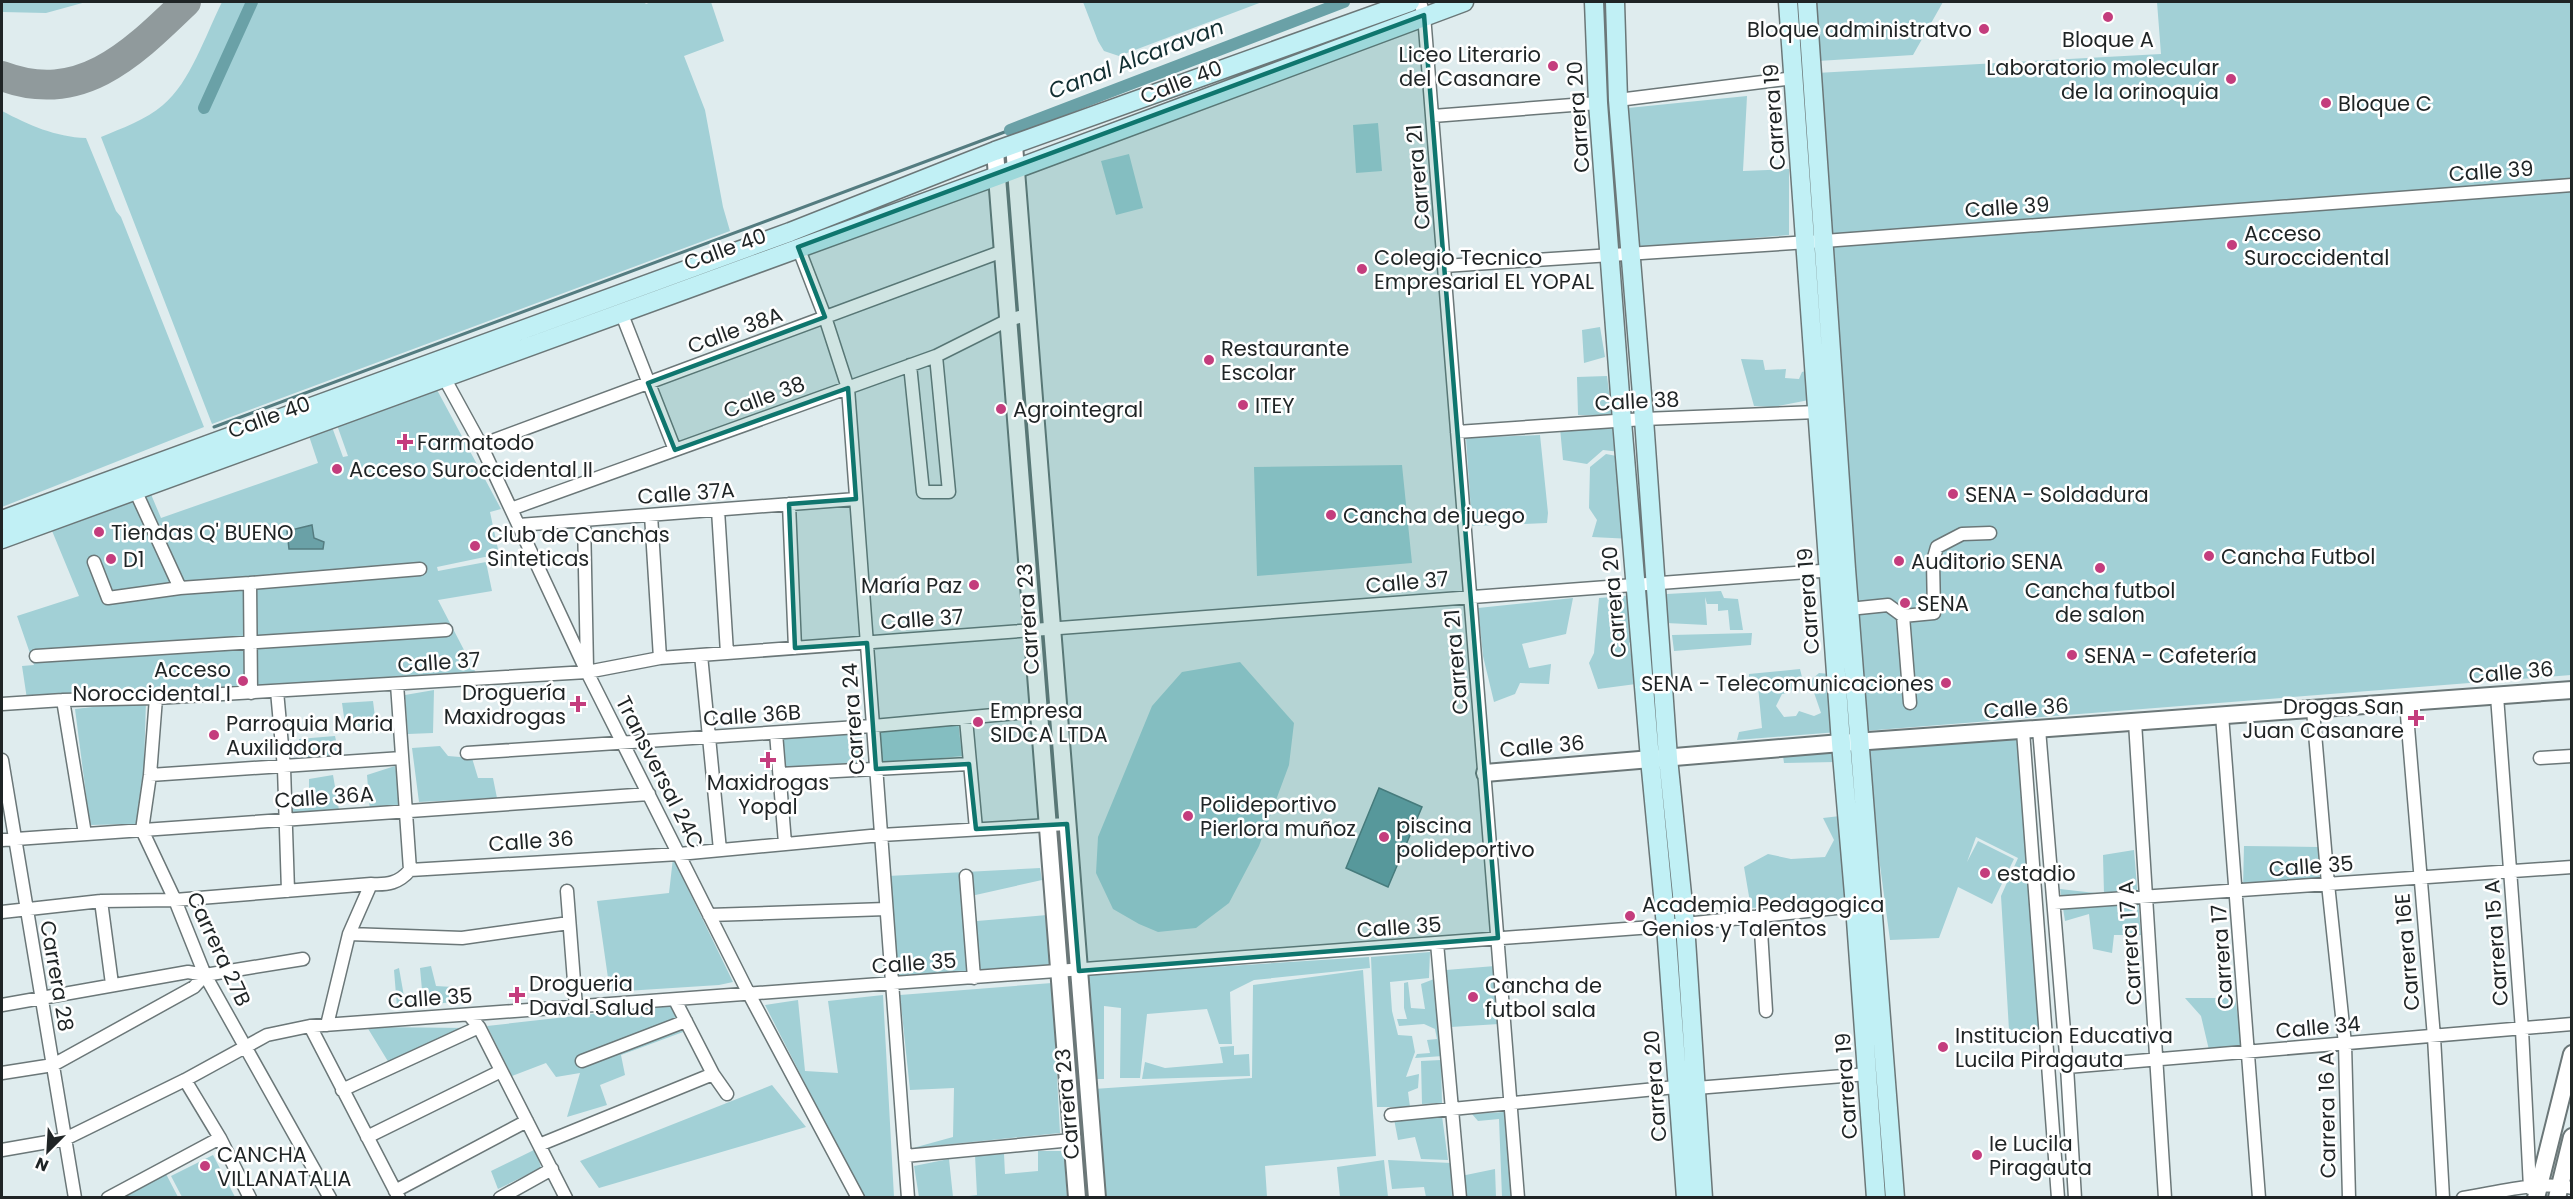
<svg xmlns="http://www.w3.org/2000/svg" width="2573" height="1199" font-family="Poppins,sans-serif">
  <rect width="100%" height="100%" fill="#dfecee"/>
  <path fill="#a2d0d6" d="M2,2h84l-40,11 -44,-1z
    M222,2h422l2,2 5,-2h60l13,39 -40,15 21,54 18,97 7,24 -518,193 -111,-287c21,-9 45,-17 62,-32 27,-22 43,-71 59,-103z
    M1083,2h179l-143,54 -15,-5 -6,-10z
    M1815,2h128l-30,53 -95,6z
    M2157,2h414v673l-707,56 -48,-658 345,-19z
    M1747,96l-4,75 46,-2v66l-152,13 -9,-140z
    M2,111c27,14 53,26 84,27l30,73 5,6 83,210 -202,80z
    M1378,123l4,48 -26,2 -3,-48z
    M1129,154l14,54 -27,7 -15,-54z
    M1600,327l5,30 -21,6 -2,-33z
    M1741,359l22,1 2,10 21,-1 -1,9 14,1 3,-7 7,-2v30l-36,7 -19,-1z
    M1607,376l5,40 -34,-1 -1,-38z
    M436,388l65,121 -11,3 9,42 -62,13 1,4 48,-9 6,29 -54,9 38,73 -449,26 -5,-33 12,-1 -17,-49 62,-20 -29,-70 100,-34 11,26 157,-55 -9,-27 23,-9 11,30 5,-1 -11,-31z
    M1618,427l2,25 -17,-2 -16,14 -24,-4 -3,-32z
    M1540,435l8,78 -1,10 -75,3 -6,-88z
    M1606,454l16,3 10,82 -40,-2 5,-17 -8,-12 1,-41z
    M1402,465l10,98 -155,13 -3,-109z
    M1721,591l3,7 14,1 5,31h-13l-2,-20 -10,1v-7h-11l-2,-7 2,28 -41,-2 1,-29z
    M1636,595l4,38 -11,10 7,41 -38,5 -9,-26 5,-10 5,-55z
    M1573,598l-7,36 -44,10 7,24 22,-4 -2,20 -29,-1 -5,11 -21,8 -11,-46 -5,-48z
    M1752,633l-1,12 -77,6 -2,-16z
    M1240,662l54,61 -5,42 -30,81 -30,57 -33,25 -38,4 -19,-8 -26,-15 -17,-36 2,-36 54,-131 30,-34z
    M1800,669l3,12 -15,12 -6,1 -6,12 8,11 12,-1 3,-5 15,5 7,-3 -11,-32 9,-8 11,1 8,58 -101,8 2,-8 23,-4 -4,-42 -9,-1v-11z
    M434,690l-1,43 -25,1 -3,-39z
    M146,701l-2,65 -8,58 -46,1 -15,-116z
    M373,701l3,24 -30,6 -4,-28z
    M958,721l4,35 -81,8 -3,-35z
    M861,730l3,34 -83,5 -3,-33z
    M2017,735l22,294 -30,1 -8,-134 17,-38 -42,-21 -9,25 11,-21 36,18 -22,45 -34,-17 -19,51 -49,2 -26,-194z
    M335,736l5,23 -38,6 -3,-26z
    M440,746l8,10 24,2 6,20h15l4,20 -78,4 -7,-54z
    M1835,747l1,15 -52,1 -2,-14z
    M395,766l8,42 -33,4 -3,-37z
    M333,775l7,41 -50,4 3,-18 16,-2v-21z
    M1840,816l9,84 -98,8 -7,-41 24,-13 23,5 34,-2 9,-17 -11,-22z
    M2244,846l74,1 2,38 -77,3z
    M2134,850l7,85h-27l-2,18 -19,-4 -4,-35 -24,7 -5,-32 44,5 -1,-39z
    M673,858l60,124 -14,3 -109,7 -13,-91 72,-8z
    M1040,868l2,12 -71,16 6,25 70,-6 5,51 -156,12 -8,-102z
    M1430,952l-1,26 -39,4 2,29 6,24 14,1 3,16 -9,25 13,-3 -1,14 -10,4 2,15h-33l-6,-150z
    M1369,957l1,11 -116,12 -24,12 2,52h-13l-12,-35 -60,5 -7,64h-20l1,-70 -17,-2v73h-11l-7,-104z
    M431,966l5,20 17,1 3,15 -59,5 -3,-37 5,-2 6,34 18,-1 -3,-33z
    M1495,966l4,58 -48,3 -5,-57z
    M1363,970l13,186 -111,10 2,31h-164l-9,-108 158,-11 1,-93z
    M1434,979l9,77 -28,2 2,-4 13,-1 -3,-13 10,-1 -2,-10 -11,-5 -25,2 -2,-7h10l-3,-11v-25l4,-1 3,26 14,1 -4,-25z
    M1052,983l8,150 -147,15 40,-11 1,-49 -44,2 -10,-95z
    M883,995l11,202h-31l-98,-192 33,-5 7,71 33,2 -10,-72z
    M2185,998h50l8,49 -34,3 -8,-34z
    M672,1005l11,27 -62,23 4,20 -25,10 7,20 -40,12 13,-44 -24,4 -10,-14 -34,13 -25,-50z
    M367,1027l103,1 -81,35z
    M1234,1046v9l15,-1 1,22 -108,3 3,-17 20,6 58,-5 -3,-16z
    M1441,1060l1,43 -20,1 -1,-43z
    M772,1085l34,42 -207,61 -19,-27z
    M1504,1112l7,85h-9l-3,-78 -21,2 -6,-7z
    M1442,1116l6,44 -27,-1 -6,-22 -17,3 -4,-21z
    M536,1149l5,19 -43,21 -7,-18z
    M1038,1151h26l3,46h-106l16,-2 -2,-40 29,-1 1,20 33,-3z
    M213,1155l22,42h-53l-11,-21z
    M949,1159l4,38h-34l-5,-31z
    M1384,1160l4,37h-48l-3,-30z
    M1388,1160l63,3 1,34h-26l-2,-10 -32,2z
    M1495,1169l1,28h-32l-3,-21z
    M165,1172l13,25 -59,1z"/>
  <path fill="#6aa1a7" stroke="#547c80" stroke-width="1.5" d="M312,525l2,13 10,4 -1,7h-34l-2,-18z
    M1379,788l43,19 -34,80 -42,-19z"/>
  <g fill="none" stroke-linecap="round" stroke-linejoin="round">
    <path stroke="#547c80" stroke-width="3" d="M214,427l796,-297"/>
    <path stroke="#6aa1a7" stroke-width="12" d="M204,108l48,-106
      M1010,130l334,-128"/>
    <path stroke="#909a9c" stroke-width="30" d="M2,76c79,30 131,-23 184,-74"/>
    <g stroke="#6b7778" stroke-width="15">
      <path id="minor" d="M1420,2l4,13 94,1183
        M1618,100l176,-22
        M1433,116l165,-13
        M798,247l27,70 23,71 60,810
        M1444,266l380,-25 748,-56
        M621,312l54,138
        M910,365l13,127h26l-13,-136
        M441,372l40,73 106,227 162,322 109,204
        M1457,432l187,-13 174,-7
        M481,445l522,-194
        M135,490l45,98 70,-5 1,110
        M789,504l6,144
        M511,509l425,-153 72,-36 19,-5
        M718,510l9,143
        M651,515l9,143
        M584,520l3,148
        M519,525l337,-26
        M94,562l14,36 72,-10
        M250,583l170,-14
        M1849,609l39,-4 15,11 31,-3 -1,-52 4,-14 25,-13 28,-1
        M1903,616l7,87
        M701,655l19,195
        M36,656l410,-26
        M397,684l13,186
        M277,691l7,77 4,123
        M2497,696l25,334 8,158
        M156,698l-6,77 -8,55 33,70 30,75 125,223
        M63,700l22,134
        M2406,703l28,334 9,161
        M2,704l61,-4 93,-2 431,-26 73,-14 1174,-88
        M2313,710l15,174 17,160 4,154
        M2222,715l37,483
        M966,719l10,110
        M2135,722l30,476
        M2039,729l28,338 8,131
        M2023,731l35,467
        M776,733l9,110
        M467,753l406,-27 166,-15
        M2540,758l32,-2
        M2,760l73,438
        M780,774l189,-10
        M150,775l252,-17
        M2,840l647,-46
        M966,876l8,102
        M567,891l9,116
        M101,901l11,83
        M2054,903l518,-36
        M2,912l99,-11 74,-1 196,-16c17,1 28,-1 39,-14l269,-16 202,-19 186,-11
        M709,915l177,-6
        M1760,915l6,96
        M349,934l113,4 107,-15
        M1437,943l23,255
        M675,1000l38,74 14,20
        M2,1005l186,-33 17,3
        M469,1015l10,12 87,171
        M327,1025l22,-91 22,-50
        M310,1026l89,172
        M582,1061l104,-40
        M2067,1067l505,-43
        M2,1073l51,-8 141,-78 11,-12 98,-16
        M185,1080l35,58 30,60
        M1696,1088l172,-14
        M342,1090l137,-63
        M1391,1115l285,-28
        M367,1137l134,-66
        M539,1145l174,-71
        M2,1150l63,-11 120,-59 82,-45 43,-9 1356,-100 189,-20
        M905,1156l167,-16
        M395,1191l132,-70
        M108,1198l112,-60
        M500,1198l52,-29
        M2463,1198c33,-5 76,-18 109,-10"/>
    </g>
    <g stroke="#6b7778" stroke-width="20">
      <path id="tertiary" d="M1014,145l83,1053
        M995,151l82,1047
        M1485,773l356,-30 731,-53
        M2536,1198l36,-144
        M2557,1198l15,-61"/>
    </g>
    <g stroke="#6b7778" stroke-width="21">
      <path id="secondary" d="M1594,2l4,101 24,318 28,338 16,167 20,272
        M1615,2l3,98 26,319 24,339 17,166 18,274
        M1788,2l53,741 14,163 21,292
        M1807,2l39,567 49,629
        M2,520l788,-288 205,-81 415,-149
        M2,539l995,-363 467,-174"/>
    </g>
    <use href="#minor" stroke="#fff" stroke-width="12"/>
    <use href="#tertiary" stroke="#fff" stroke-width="16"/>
    <use href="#secondary" stroke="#c1f0f5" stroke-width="18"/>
  </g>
  <path fill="#0f766e" fill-opacity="0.2" stroke="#0f766e" stroke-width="4.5" stroke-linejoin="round" d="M1424,15l74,923 -419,33 -12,-147 -91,5 -7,-65 -93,5 -9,-126 -72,5 -6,-144 67,-5 -8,-111 -173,62 -27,-67 177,-66 -27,-70z"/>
  <g fill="#c43d7d" stroke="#fff" stroke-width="2">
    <circle cx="2108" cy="17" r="6"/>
    <circle cx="1984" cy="29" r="6"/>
    <circle cx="1553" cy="66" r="6"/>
    <circle cx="2231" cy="79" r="6"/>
    <circle cx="2326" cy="103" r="6"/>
    <circle cx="2232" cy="245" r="6"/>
    <circle cx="1362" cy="269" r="6"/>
    <circle cx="1209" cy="360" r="6"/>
    <circle cx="1243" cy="405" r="6"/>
    <circle cx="1001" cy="409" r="6"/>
    <path d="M402 433h6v6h6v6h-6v6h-6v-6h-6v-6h6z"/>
    <circle cx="337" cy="469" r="6"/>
    <circle cx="1953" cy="494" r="6"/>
    <circle cx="1331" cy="515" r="6"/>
    <circle cx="99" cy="532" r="6"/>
    <circle cx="475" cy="546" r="6"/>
    <circle cx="2209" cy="556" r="6"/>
    <circle cx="111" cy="559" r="6"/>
    <circle cx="1899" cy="561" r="6"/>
    <circle cx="2100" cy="568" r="6"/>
    <circle cx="974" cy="585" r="6"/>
    <circle cx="1905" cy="603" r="6"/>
    <circle cx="2072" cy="655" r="6"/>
    <circle cx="243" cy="681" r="6"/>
    <circle cx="1946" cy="683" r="6"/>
    <path d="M575 695h6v6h6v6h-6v6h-6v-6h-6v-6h6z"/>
    <path d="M2413 709h6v6h6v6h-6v6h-6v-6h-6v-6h6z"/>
    <circle cx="978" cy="722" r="6"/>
    <circle cx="214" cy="735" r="6"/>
    <path d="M765 751h6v6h6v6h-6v6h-6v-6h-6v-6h6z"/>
    <circle cx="1188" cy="816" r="6"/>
    <circle cx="1384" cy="837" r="6"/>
    <circle cx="1985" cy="873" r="6"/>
    <circle cx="1630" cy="916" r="6"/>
    <path d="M514 986h6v6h6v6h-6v6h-6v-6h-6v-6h6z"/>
    <circle cx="1473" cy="997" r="6"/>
    <circle cx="1943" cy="1047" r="6"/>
    <circle cx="1977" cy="1155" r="6"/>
    <circle cx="205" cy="1166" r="6"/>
  </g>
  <g text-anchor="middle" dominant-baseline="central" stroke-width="5" stroke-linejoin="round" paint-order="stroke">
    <g font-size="21" fill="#1f2425" stroke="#fff" text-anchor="start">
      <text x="1972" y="29" text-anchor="end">Bloque administratvo</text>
      <text x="2108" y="39" text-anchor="middle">Bloque A</text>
      <text x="1541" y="54" text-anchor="end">Liceo Literario<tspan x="1541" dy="24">del Casanare</tspan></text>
      <text x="2219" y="67" text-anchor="end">Laboratorio molecular<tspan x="2219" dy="24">de la orinoquia</tspan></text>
      <text x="2338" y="103">Bloque C</text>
      <text x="2244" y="233">Acceso<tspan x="2244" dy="24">Suroccidental</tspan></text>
      <text x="1374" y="257">Colegio Tecnico<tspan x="1374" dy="24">Empresarial EL YOPAL</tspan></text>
      <text x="1221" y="348">Restaurante<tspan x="1221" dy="24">Escolar</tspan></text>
      <text x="1255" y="405">ITEY</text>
      <text x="1013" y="409">Agrointegral</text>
      <text x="417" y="442">Farmatodo</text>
      <text x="349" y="469">Acceso Suroccidental II</text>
      <text x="1965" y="494">SENA - Soldadura</text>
      <text x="1343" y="515">Cancha de juego</text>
      <text x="111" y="532">Tiendas Q' BUENO</text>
      <text x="487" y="534">Club de Canchas<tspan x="487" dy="24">Sinteticas</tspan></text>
      <text x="2221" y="556">Cancha Futbol</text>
      <text x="123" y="559">D1</text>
      <text x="1911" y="561">Auditorio SENA</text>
      <text x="962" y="585" text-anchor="end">María Paz</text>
      <text x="2100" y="590" text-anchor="middle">Cancha futbol<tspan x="2100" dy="24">de salon</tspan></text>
      <text x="1917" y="603">SENA</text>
      <text x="2084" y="655">SENA - Cafetería</text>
      <text x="231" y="669" text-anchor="end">Acceso<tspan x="231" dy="24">Noroccidental I</tspan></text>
      <text x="1934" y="683" text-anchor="end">SENA - Telecomunicaciones</text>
      <text x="566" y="692" text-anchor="end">Droguería<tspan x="566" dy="24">Maxidrogas</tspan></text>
      <text x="2404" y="706" text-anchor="end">Drogas San<tspan x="2404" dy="24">Juan Casanare</tspan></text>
      <text x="990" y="710">Empresa<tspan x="990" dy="24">SIDCA LTDA</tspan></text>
      <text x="226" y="723">Parroquia Maria<tspan x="226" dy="24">Auxiliadora</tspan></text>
      <text x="768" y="782" text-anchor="middle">Maxidrogas<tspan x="768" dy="24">Yopal</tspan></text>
      <text x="1200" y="804">Polideportivo<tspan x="1200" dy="24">Pierlora muñoz</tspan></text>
      <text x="1396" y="825">piscina<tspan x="1396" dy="24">polideportivo</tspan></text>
      <text x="1997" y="873">estadio</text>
      <text x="1642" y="904">Academia Pedagogica<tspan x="1642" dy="24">Genios y Talentos</tspan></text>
      <text x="529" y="983">Drogueria<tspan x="529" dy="24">Daval Salud</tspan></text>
      <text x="1485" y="985">Cancha de<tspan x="1485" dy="24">futbol sala</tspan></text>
      <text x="1955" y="1035">Institucion Educativa<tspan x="1955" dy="24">Lucila Piragauta</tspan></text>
      <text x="1989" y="1143">Ie Lucila<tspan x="1989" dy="24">Piragauta</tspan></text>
      <text x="217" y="1154">CANCHA<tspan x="217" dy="24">VILLANATALIA</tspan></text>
    </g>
    <g font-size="21" fill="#1f2425" stroke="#fff">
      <text transform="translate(1181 82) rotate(-21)">Calle 40</text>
      <text transform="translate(1578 117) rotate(-94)">Carrera 20</text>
      <text transform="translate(1774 117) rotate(-94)">Carrera 19</text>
      <text transform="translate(2491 171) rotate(-4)">Calle 39</text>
      <text transform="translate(1418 177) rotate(-95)">Carrera 21</text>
      <text transform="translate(2007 207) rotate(-4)">Calle 39</text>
      <text transform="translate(725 249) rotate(-20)">Calle 40</text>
      <text transform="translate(735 330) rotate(-20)">Calle 38A</text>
      <text transform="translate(764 397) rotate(-20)">Calle 38</text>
      <text transform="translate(1637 401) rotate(-3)">Calle 38</text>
      <text transform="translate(269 417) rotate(-20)">Calle 40</text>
      <text transform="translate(686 493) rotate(-4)">Calle 37A</text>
      <text transform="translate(1407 582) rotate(-5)">Calle 37</text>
      <text transform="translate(1808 601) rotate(-94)">Carrera 19</text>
      <text transform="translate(1614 602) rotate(-95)">Carrera 20</text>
      <text transform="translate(922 619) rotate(-4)">Calle 37</text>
      <text transform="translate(1028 619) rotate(-94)">Carrera 23</text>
      <text transform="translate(439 662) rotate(-4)">Calle 37</text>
      <text transform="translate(1456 662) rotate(-95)">Carrera 21</text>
      <text transform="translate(2511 672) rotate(-5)">Calle 36</text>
      <text transform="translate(2026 708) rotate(-4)">Calle 36</text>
      <text transform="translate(752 715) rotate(-4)">Calle 36B</text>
      <text transform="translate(853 719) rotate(-94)">Carrera 24</text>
      <text transform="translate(1542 746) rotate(-5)">Calle 36</text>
      <text transform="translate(660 772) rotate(63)">Transversal 24C</text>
      <text transform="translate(324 797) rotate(-4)">Calle 36A</text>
      <text transform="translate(531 841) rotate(-4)">Calle 36</text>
      <text transform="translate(2311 866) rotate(-4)">Calle 35</text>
      <text transform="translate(1399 927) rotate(-4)">Calle 35</text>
      <text transform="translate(2130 943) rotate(-94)">Carrera 17 A</text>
      <text transform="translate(2496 943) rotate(-94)">Carrera 15 A</text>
      <text transform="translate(219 949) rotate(65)">Carrera 27B</text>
      <text transform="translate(2407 952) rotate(-95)">Carrera 16E</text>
      <text transform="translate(2222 957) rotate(-94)">Carrera 17</text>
      <text transform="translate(914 963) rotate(-4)">Calle 35</text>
      <text transform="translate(57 976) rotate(80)">Carrera 28</text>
      <text transform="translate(430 998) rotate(-4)">Calle 35</text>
      <text transform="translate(2318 1027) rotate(-5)">Calle 34</text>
      <text transform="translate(1655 1086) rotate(-94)">Carrera 20</text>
      <text transform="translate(1846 1086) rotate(-94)">Carrera 19</text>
      <text transform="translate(1067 1104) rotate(-95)">Carrera 23</text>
      <text transform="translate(2327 1115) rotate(-91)">Carrera 16 A</text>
    </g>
    <g font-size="22" font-style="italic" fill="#112e31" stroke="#fff">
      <text transform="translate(1136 59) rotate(-21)">Canal Alcaravan</text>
    </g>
  </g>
  <rect width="2573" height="1199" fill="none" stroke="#1f2425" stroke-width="6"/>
  <g transform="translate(48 1151) rotate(204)" stroke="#ffffff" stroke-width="4.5" paint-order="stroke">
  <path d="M0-4.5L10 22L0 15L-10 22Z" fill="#1f2425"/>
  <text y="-9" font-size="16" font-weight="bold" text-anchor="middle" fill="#1f2425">N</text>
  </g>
</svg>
